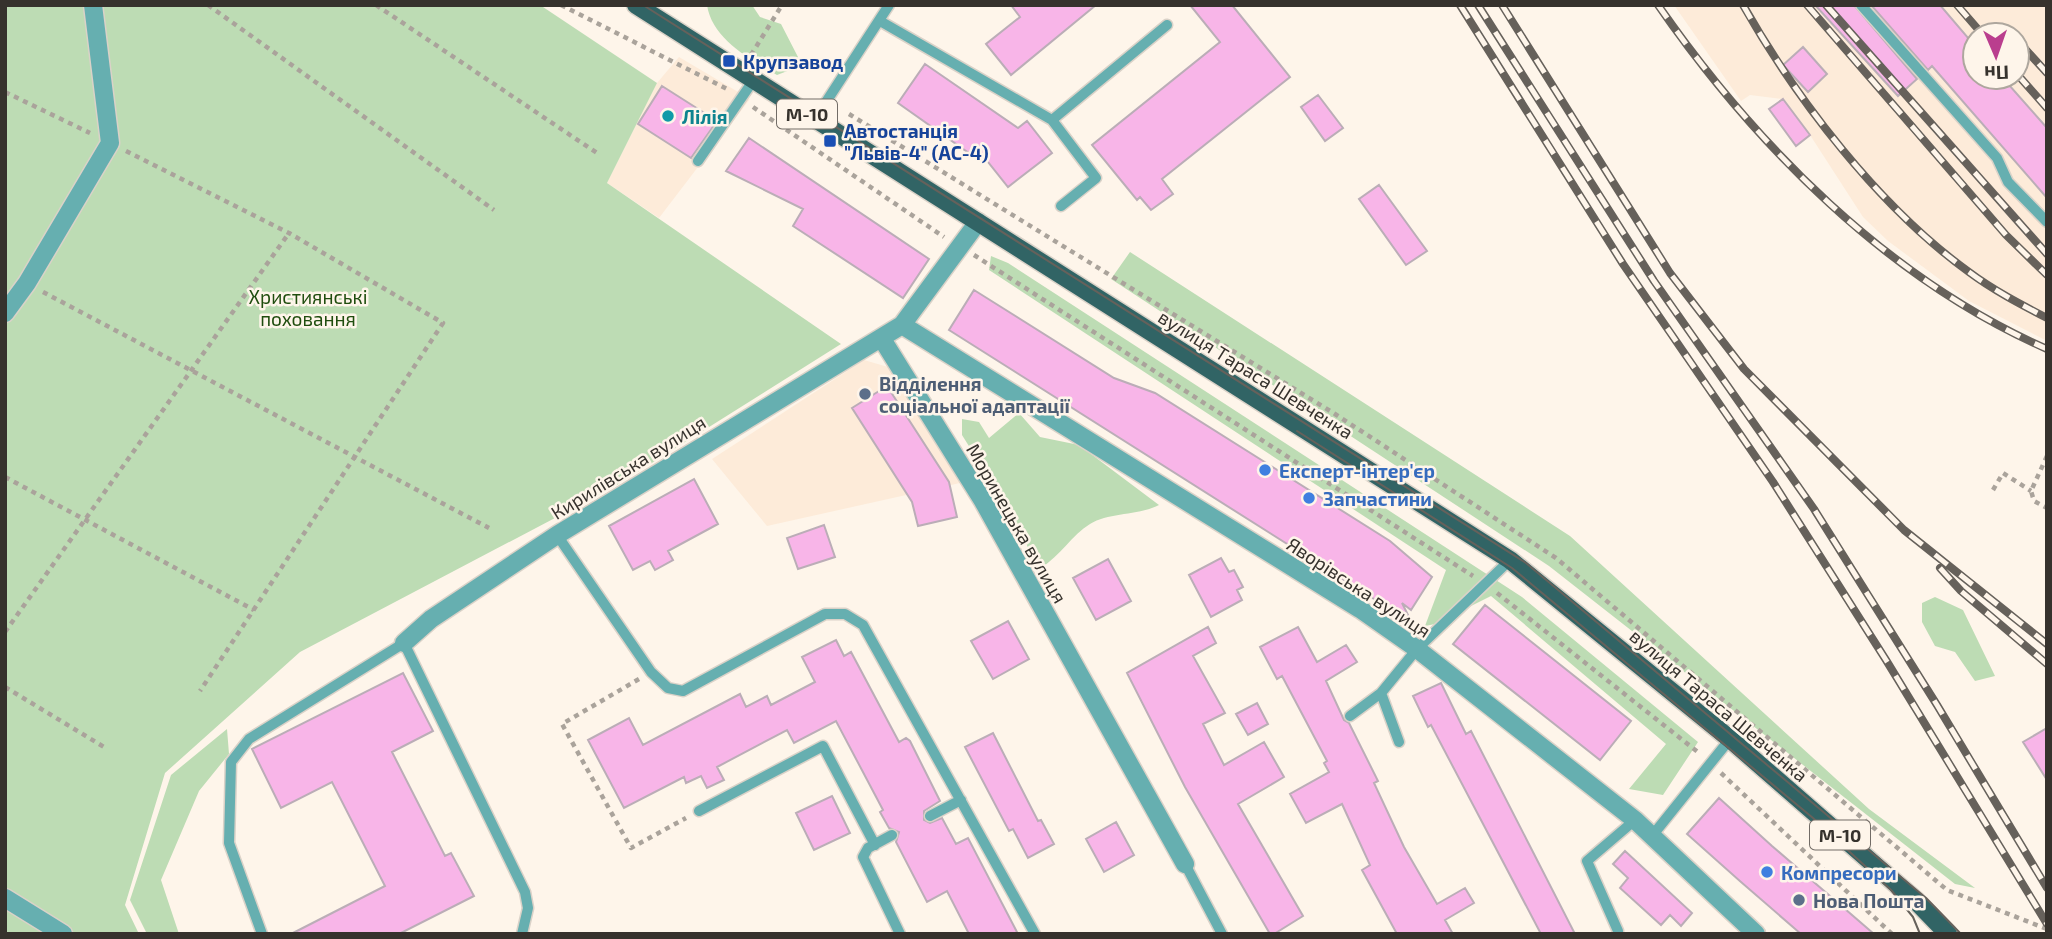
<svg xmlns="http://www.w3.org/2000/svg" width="2052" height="939" font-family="'Exo 2',sans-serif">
  <rect width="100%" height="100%" fill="#fef5ea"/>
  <path fill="#fdebd9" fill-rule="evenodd" d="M1674,5h373v336l-78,-40 -81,-60 -25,-24 -53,-82 -14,11 -27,-37 13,-10 -32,-4 -9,6zM1975,35h42v42h-42z
    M679,57l71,42 -91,119 -52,-35 50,-100z
    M864,360l24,7 72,116 -193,43 -55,-67z"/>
  <path fill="#bddcb4" d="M5,5h535l117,78 -50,100 234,161 -229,144 -312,164 -135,121 -40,132 14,29h-134z
    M707,5h45l8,12 21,7 17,33 -8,13 -13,5c-27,-16 -65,-36 -70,-70z
    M1130,252l440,284 299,273 106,79 -20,-4 -406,-318 -438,-287z
    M991,256l17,7 514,334 176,145 -35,53 -34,-6 37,-45 -175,-148 -56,28 -10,2 21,-56 -457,-300z
    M1019,413l21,24 39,8 80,60c-21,11 -50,7 -69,19 -18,11 -30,32 -49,44l-9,-8 -10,-29 -60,-96v-16l17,3 10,16z
    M1935,597l28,13 32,66 -20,5 -20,-29 -20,-6 -13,-24v-19z
    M227,729l2,25 -30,37 -38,89 18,54h-32l-17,-34 41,-125z"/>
  <path fill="#f8b5e8" stroke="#bbadb7" stroke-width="2" d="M1011,5h85l-85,70 -25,-31 34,-27z
    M1190,5h42l58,72 -128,102 11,15 -22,16 -11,-13 -3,3 -45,-55 128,-103z
    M1815,5h39l63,74 -19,17z
    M1871,5h69l35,41v31h27l45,51v70l-115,-132 -4,4z
    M1803,47l24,27 -19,18 -25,-27z
    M925,64l93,64 9,-7 25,32 -44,34 -28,-35 -4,6 -78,-55z
    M662,86l55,35 -26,37 -53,-34z
    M1318,95l25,33 -18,13 -24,-34z
    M1783,99l27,36 -14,11 -27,-37z
    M749,138l180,121 -26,39 -110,-72 10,-17 -77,-38z
    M1379,185l48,66 -21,14 -47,-66z
    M974,290l140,88 41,15 235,148 42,36 -21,33 -9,-7 10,20 -463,-293z
    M887,386l62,96 8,35 -39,9 -6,-24 -60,-94z
    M694,479l24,45 -50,27 5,9 -18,10 -5,-9 -17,9 -24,-44z
    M824,525l11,32 -37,12 -11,-31z
    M1221,558l8,14 5,-2 9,17 -6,3 5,10 -31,17 -22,-42z
    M1108,559l23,42 -35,19 -23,-42z
    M1485,605l146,116 -31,39 -147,-116z
    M1008,621l21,38 -36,20 -22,-38z
    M1208,627l8,16 -23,13 32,57 -22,11 21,41 40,-23 20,35 -46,27 65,112 -29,18h-4l-85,-147 -58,-114z
    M1298,627l19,35 29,-17 11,17 -31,19 18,39 5,3 29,58 -4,2 30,64 33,57 28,-16 9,15 -29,17 8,14h-56l-35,-64 8,-5 -28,-61 -36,19 -16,-29 39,-22 -5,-9 3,-2 -45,-85 -5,3 -17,-32z
    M836,640l8,16 7,-4 48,90 7,-4 4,3 30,60 -16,10v9l6,3 12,-5 14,26 12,-6 50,96h-49l-22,-43 -20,11 -31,-60 3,-10 -10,-4 -9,-16 3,-2 -47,-89 -42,22 -7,-13 -70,37 7,13 -17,8 -6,-12 -15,7 -2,-6 -60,31 -36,-68 41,-22 14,27 97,-51 6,13 21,-11 4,9 44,-23 -13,-25z
    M403,673l30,58 -41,21 53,104 6,-3 23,43 -75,38h-108l94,-48 -53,-104 -51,26 -29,-59z
    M1441,683l25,51 5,-3 104,203h-34l-110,-209 -3,2 -15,-31z
    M1257,703l11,21 -20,11 -12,-21z
    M2047,728v52l-24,-38z
    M993,733l45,88 3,-1 13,24 -26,14 -15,-29 -4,2 -44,-84z
    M832,796l18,37 -36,17 -18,-37z
    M1719,798l53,48 102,88h-73l-60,-52 -54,-48z
    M1116,822l18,33 -30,17 -18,-33z
    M1625,851l67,62 -11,13 -11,-11 -9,10 -41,-37 8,-10 -15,-14z"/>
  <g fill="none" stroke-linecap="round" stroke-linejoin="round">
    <g stroke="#dad2c8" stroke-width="13">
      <path id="lane" d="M1861,5l136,153 11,24 39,40
        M880,21l172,99
        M815,119l74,-114
        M698,161l55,-80
        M1061,206l35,-28 -44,-58 115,-95
        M557,535l94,137 17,16 15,3 142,-77h20l18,11 172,309
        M1381,693l18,49
        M1350,716l31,-23 36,-44 93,-89
        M699,811l124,-65 52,99
        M930,816l31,-16
        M892,835l-24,13 -5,9 37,77
        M1652,836l78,-97
        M1185,864l37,70
        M1618,931l-31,-70 48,-41
        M262,934l-33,-91 2,-81 18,-23 155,-96 121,249 3,16 -6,26"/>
    </g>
    <g stroke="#dad2c8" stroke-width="21">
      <path id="street" d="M5,313l22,-30 83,-140 -17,-138
        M902,325l458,284 57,40 218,171 121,114
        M882,339l101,162 202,363
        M404,643l27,-24 126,-84 345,-210 76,-103
        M5,898l58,36"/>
    </g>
    <g stroke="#dad2c8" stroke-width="21">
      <path id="primary" d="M636,5l874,555 220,179 186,162 32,33"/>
    </g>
    <path stroke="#aaa39b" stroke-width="4.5" stroke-dasharray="5 5" stroke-linecap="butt" d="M208,5l286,205
      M376,5l224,150
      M561,5l168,85
      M751,55l31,-50
      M5,92l85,41
      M753,107l191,130
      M849,114l486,300 221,144 391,332 100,39
      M126,151l163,82 154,90 -243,368
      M974,255l499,321
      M43,292l446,236
      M2047,456l-16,35 3,10 13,7
      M5,477l249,133
      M1993,490l10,-17 28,18
      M1497,593l202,160
      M5,632l284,-399
      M639,679l-77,45 69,124 55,-30
      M5,687l99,60
      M1721,773l171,161"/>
    <use href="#lane" stroke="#66afb0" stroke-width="10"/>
    <use href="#street" stroke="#66afb0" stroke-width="18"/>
    <use href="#primary" stroke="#316465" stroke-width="18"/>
    <path stroke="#66615b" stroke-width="2" d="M643,5l883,558 400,335 35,36
      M1297,431l215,137 301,250 78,72 22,27 7,17"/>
    <g stroke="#66615b" stroke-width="8">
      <path id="rail" d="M1460,5l163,259 150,218 113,178 161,264
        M1478,5l176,276 160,228 123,196 110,183
        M1502,5l168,268 74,96 160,161 143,114
        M1658,5c98,141 230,274 389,344
        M1743,5c54,95 136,202 226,267 24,18 51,32 78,46
        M1807,5l199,230 41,40
        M1826,5l221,249
        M1957,5l26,30
        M2017,40l30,33
        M2017,74l30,34
        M1940,568l21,23 86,73"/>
    </g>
    <use href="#rail" stroke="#fef5ea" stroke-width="5" stroke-dasharray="16" stroke-linecap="butt"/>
  </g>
  <g fill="#1a4fb4" stroke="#fef5ea" stroke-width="2.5">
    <rect x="722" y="54" width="14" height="14" rx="3.5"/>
    <rect x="823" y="134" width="14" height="14" rx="3.5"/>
  </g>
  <circle fill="#0f9aa8" stroke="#fef5ea" stroke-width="2.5" cx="668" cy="116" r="7"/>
  <g fill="#5c6f8a" stroke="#fef5ea" stroke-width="2.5">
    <circle cx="865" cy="394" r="7"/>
    <circle cx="1799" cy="900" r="7"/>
  </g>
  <g fill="#3f7fe0" stroke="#fef5ea" stroke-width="2.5">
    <circle cx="1265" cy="470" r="7"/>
    <circle cx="1309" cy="498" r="7"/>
    <circle cx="1767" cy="872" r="7"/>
  </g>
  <g text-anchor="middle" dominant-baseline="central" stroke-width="5" stroke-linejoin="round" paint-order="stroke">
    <g fill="#fef5ea" stroke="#726c66" stroke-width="2">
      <rect x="777" y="99.5" width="60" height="29" rx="5"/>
      <rect x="1810" y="820.5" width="60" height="29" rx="5"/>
    </g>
    <g font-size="18" font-weight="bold" fill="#36322d">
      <text x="807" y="114">М-10</text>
      <text x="1840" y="835">М-10</text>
    </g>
    <g font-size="19" font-weight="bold" fill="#164399" stroke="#fef5ea" text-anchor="start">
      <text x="743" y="61">Крупзавод</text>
      <text x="844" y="130">Автостанція<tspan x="844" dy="22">"Львів-4" (АС-4)</tspan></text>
    </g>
    <g font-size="19" font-weight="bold" fill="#0d838f" stroke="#fef5ea" text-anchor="start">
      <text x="682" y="116">Лілія</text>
    </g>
    <g font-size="19" fill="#1f4d0e" stroke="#fef5ea">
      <text x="308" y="296">Християнські<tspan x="308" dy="22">поховання</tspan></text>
    </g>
    <g font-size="19" fill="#36322d" stroke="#fef5ea">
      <text transform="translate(1256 374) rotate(32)">вулиця Тараса Шевченка</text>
      <text transform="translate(628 467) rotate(-32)">Кирилівська вулиця</text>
      <text transform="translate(1017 523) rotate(60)">Моринецька вулиця</text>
      <text transform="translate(1359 587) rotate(33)">Яворівська вулиця</text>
      <text transform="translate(1719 705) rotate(40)">вулиця Тараса Шевченка</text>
    </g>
    <g font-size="19" font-weight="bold" fill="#4e5e75" stroke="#fef5ea" text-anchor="start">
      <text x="879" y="383">Відділення<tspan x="879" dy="22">соціальної адаптації</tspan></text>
      <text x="1813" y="900">Нова Пошта</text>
    </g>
    <g font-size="19" font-weight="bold" fill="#366cbe" stroke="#fef5ea" text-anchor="start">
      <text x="1279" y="470">Експерт-інтер'єр</text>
      <text x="1323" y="498">Запчастини</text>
      <text x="1781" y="872">Компресори</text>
    </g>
  </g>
  <rect width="2052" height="939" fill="none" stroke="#36322d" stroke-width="14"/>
  <g transform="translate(1996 56) rotate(178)"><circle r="33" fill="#fef5ea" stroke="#aea79e" stroke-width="2"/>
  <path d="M0-5L12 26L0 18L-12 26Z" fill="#ba3e8e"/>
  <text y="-10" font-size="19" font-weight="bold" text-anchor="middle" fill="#36322d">Пн</text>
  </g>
</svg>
